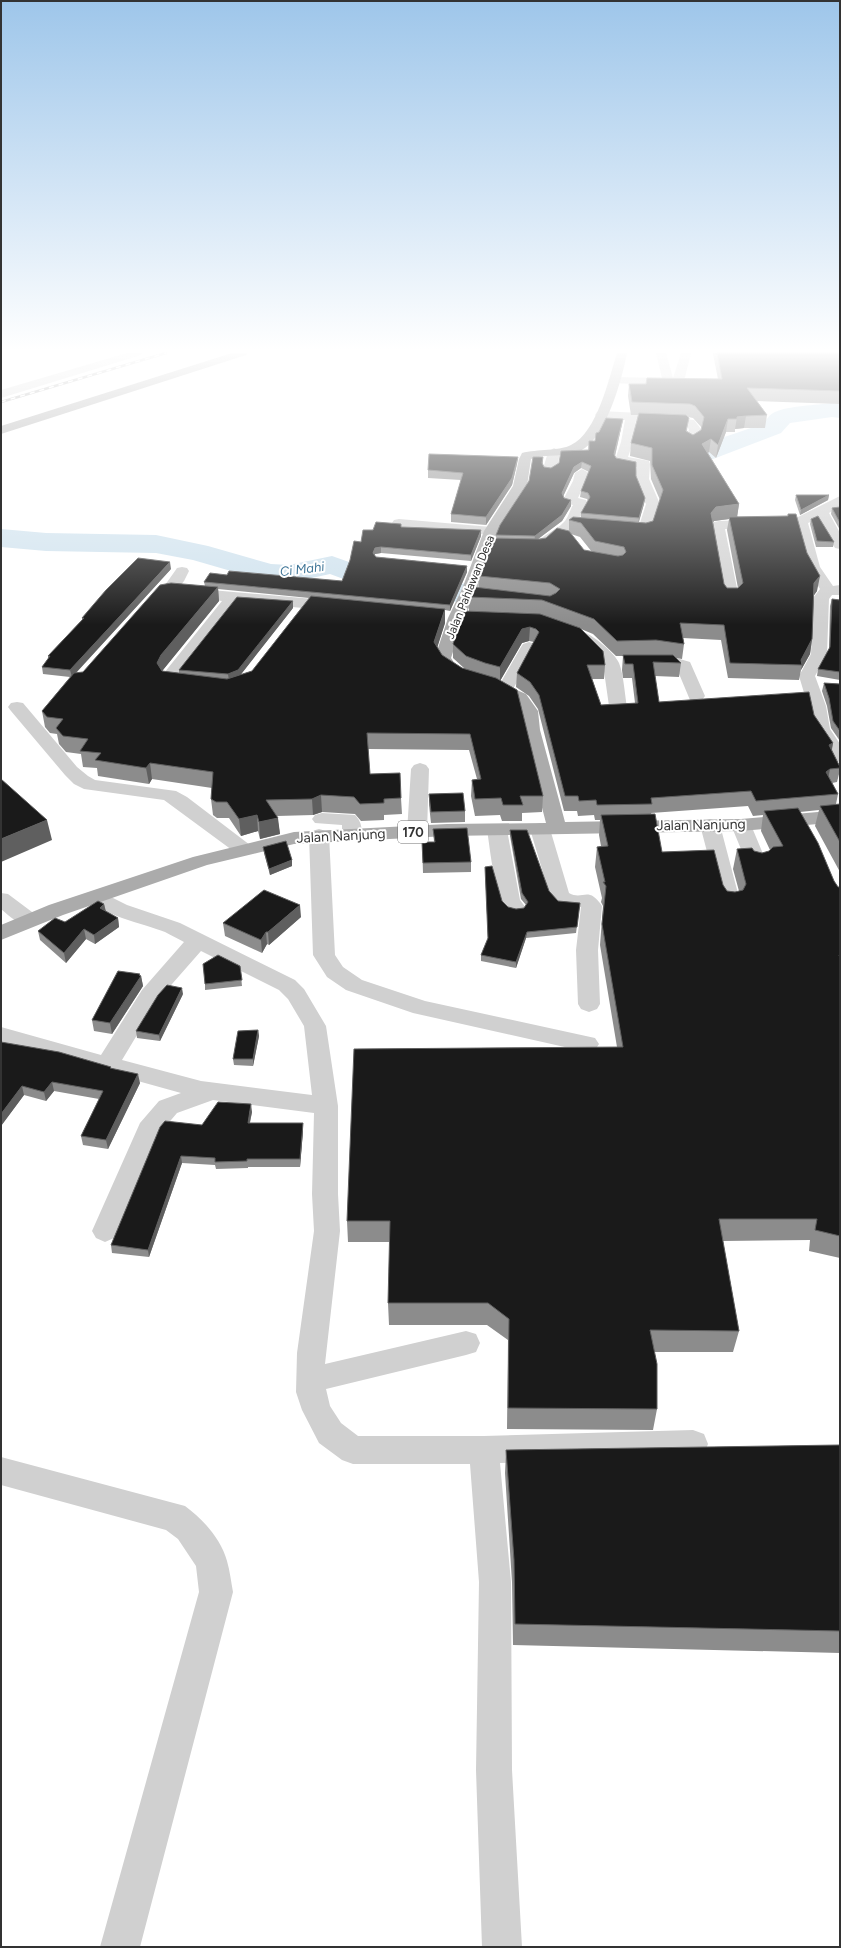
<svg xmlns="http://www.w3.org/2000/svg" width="841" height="1948" font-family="Figtree,sans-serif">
  <rect width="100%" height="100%" fill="#fff"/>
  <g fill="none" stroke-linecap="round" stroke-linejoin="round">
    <path fill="#cfe2ee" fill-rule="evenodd" d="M832,403l8,1v14l-8,-1 -42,6 -9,10 -81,31 -12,8 -1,8 3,12 -4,6 -9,2 -9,-2c-7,-9 -11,-26 -2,-34 16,-16 72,-30 95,-40 6,-3 8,-10 14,-12 13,-6 42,-7 57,-9z
      M1,529l45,4 110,2 52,11 63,18 18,1 43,-9 68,24 46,4 38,-1 48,7 4,6 -4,6 -11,3 -37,-4 -38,1 -51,-4 -65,-24 -41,9 -20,-1 -76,-22 -37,-7 -110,-2 -45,-4z"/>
    <path fill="#d0d0d0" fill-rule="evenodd" d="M127,353h15l-1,2 -140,43v-8z
      M656,353h10l7,25 8,-25h10l-7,28 -15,5 -55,-3 -6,-3 6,-3 48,1z
      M601,411l39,2 6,4 -2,3h-8l-3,22 -5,15 21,4 1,3 -1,15 11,25 -10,30 -5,1 -26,-2 -2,-3 2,-3 20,-1 7,-22c-6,-11 -13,-24 -9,-37l-21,-4 -1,-3 6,-18 4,-22 -28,-2 -2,-3 2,-3z
      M658,417l36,3 7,9 -3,14 -6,4 -4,-1 -2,-3 3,-14 -3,-3 -32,-2 -2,-3z
      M554,448l6,4 -3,17 -7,4 -5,-1 -2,-3 5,-17z
      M582,469l7,4 -11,25 8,2 2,3 -14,25 -16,10 -15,13h-10l-2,-3c8,-12 24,-16 33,-26 4,-4 6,-12 9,-17l-8,-2 -2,-3 10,-19 2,-8z
      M840,496v10l-11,7 11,20v16l-5,-1 -17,-29 -10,4 12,44 13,19 7,-1v10h-8l-3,4 -2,55 -12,22 11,30 4,23 10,15v18l-6,-1 -22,-32 -4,-23 -9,-30 12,-22 2,-56 7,-9 -14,-22 -11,-41 -70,3 14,69 -3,3h-10l-3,-3 -12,-71 3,-5 5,-1 60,-2 19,-2z
      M399,519l92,8 5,1 2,3 -2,3 -5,1 -97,-9 -2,-3 2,-3z
      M182,567l5,1 2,3 -5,10 -11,14h-10l-3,-3 15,-21 2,-3z
      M189,588l147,13 5,2 3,3 -3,3 -5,2 -99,-9 -60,76 19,3 2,4 -2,4c-13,3 -29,0 -36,-11l62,-77 -38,-5 -3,-3 3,-3z
      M581,631c11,3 34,22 38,32 5,12 6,36 9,50l-3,4 -6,1 -6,-1 -3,-4 -7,-49 -30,-28 2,-3z
      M529,642l6,2 2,3 -24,42 -2,4 -6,1 -6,-1 -2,-4 24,-42 2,-3z
      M651,657h22l17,5 15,34 -3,4 -6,1 -6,-1 -13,-31 -6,-2 -26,-2 -2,-3 2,-3z
      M17,702l6,1 54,64 11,9 7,4 81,11 11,6 63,48 3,4 -3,4 -7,2 -7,-2 -72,-53 -80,-11 -10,-5 -9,-9 -54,-64 -3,-4 3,-4z
      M420,763l6,2 3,4 -2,63 -3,4 -7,2 -7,-2 -3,-4 4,-63 3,-4z
      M322,813l33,2c6,6 9,15 4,23l-7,2 -7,-2 -3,-4v-9l-27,-2 -3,-4 3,-4z
      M710,819l7,2 3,4 21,80 -3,5 -7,1 -7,-1 -3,-5 -21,-80 3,-4z
      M741,819l7,2 3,4 17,41 -3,4 -7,2 -7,-2 -3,-4 -17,-41 3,-4z
      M540,823l7,2 3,4 19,64c14,8 19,-8 33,13l-4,44 2,54 -3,5 -8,3 -8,-3 -3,-5 -2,-54 5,-43c-12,2 -24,0 -31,-11l-20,-67 3,-4z
      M497,824l7,2 3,4 13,70 6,8 -3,5c-5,1 -10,2 -15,-1 -13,-9 -18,-65 -21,-82l3,-4z
      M319,829l7,2 3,4 6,120 8,12 19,13 63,21 170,37 4,6 -4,6 -8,2 -174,-39 -67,-23 -19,-13 -14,-22 -4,-120 3,-4z
      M96,891l7,2 24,12 53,18 115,57 9,9 22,37 12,80v88l2,37 -15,133 141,-33 10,3 4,9 -4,9 -10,3 -140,34 4,17 11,17 17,13h126l209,-6 11,4 4,10 -4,10 -11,4 -193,5 11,119 1,188 10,177h-40l-6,-177 3,-188 -9,-118h-117l-11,-4 -23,-17 -17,-33 -6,-18 1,-39 17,-122 -2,-37 2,-81 -101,-13 -36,13 -17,20 -46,105 -9,4 -9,-4 -4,-7 48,-108 19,-22 22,-8 -180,-50v-16l100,28 41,-65 42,-48c-6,-3 -13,-7 -19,-10 -20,-8 -68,-18 -79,-35l3,-4zM201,951l78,39 9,9 16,27 8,69 -111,-14 -79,-21 36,-60z
      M1,893l7,1 28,21 4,5 -4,5c-14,4 -24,-7 -35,-16z
      M1,1457l184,49c18,13 36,33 42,55 3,10 4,21 6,31l-93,355h-40l99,-355 -3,-26 -18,-27 -12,-9 -165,-45z"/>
    <path fill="#ababab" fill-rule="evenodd" d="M617,353h10c-5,26 -21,86 -47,98 -15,7 -33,2 -49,8l-4,27 -29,45 -20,58 -14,29 -13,40 4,6 15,12 -2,4c-15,3 -27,-10 -33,-22l1,-4 12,-36 14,-29 22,-58 29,-45 6,-27 3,-6c15,-4 38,-2 49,-8 26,-12 38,-67 46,-92z
      M493,680l33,14 12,17 2,19 25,92 176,-3 99,-9v12l-99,9 -294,5 -153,8 -87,21 -144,50 -62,25v-15l48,-20 144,-48 101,-25 153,-8 99,-1 -24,-93 -2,-19 -6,-9 -27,-13 -2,-4 2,-4z"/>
    <path fill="#9a9a9a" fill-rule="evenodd" d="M232,353h15l-1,2 -245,79v-8z"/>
    <g stroke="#888" stroke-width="2.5">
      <path id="rail" d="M1,402l165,-49"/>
    </g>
    <use href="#rail" stroke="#fff" stroke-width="1.5" stroke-dasharray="5" stroke-linecap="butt"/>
  </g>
  <path fill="#8c8c8c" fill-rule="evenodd" d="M713,353h127v51l-83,-3 10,14 -2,13h-21l-9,1v3h-9l-10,26 -7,-6 -1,1 31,51 -2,12 80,75 -3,4 -2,44 -2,15 -9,16 -2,10 -71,-2 -7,-38 -38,-2 1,6 -2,15 -6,-1 5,5 -2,14 -24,-1 4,26 155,13 19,28 -1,7 8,17v3l-3,12 -5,1 6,11 -2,10h4v68l-25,-46 4,-16 -19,2 34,69 4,6h2v371l-31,-7 1,-11 -87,1 16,90 -6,21h-79l3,57 -4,21 -146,-1 1,-89 -21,-15h-98l-1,-22 2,-61h-42l-1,-21 270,-174 -17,-102 3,-39 -2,-4 1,-4 -7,-31 2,-20 4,-1 -2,-11 1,-15h-5l-1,-5 -16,1 -1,-5h-13l-26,-102 -9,-13 -13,-9 1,-14 17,-31 -5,-1 -7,2 -22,38 43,115 -1,16 -20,1v8h-20l-2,-6 -25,1 -4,-20 1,-16 5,-1 -8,-29 -101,-1 2,25 31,24 1,16 -18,1v5l-23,1 -6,-7 -33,-2 -9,3 -36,1 3,18 -20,5 -2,-8 -17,5 -12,-18h-12l-4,-3 -2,-16 1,-11 -60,-9 -3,5 -51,-8 -1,-8 -14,-1 -2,-13 -15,-2 -7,-8 -2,-10 -7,-1 -5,-6 -3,-16 28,-34 -27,-3 -1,-7 6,-8v-3l34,-36v-2l89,-49 -95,104 7,-1 122,-86 -1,-4 23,-7 115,6 19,-39 12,-12 29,-3 79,9 -10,25 -90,-8 -6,1 -1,1 2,2 91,9v6l-17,39 -5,-1v13l-8,24 5,8 20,13 3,1 -12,-11v-14l16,-33v-14l10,-9v-12l17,-38v-3l47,-78v7l1,3 7,1 37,-18 1,-9h6l4,-9 24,-13 -1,5 -7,32 1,2 20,18 9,22 -1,6 -5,18 7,1 7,-2 7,-21 -9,-21 -1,-18 -20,-5 1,-13 7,-28h-7l-3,-19 1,-12h17l72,-5 -5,-25zM688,417l5,1 9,10 -1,2 -8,5 -6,-4zM581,468l8,4 -8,19 -1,6 7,2 1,2 -7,12v4l-12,3v11l-23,7 -8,1 24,-18 9,-15 -8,-10 11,-23zM729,519l-2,11 11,58h-11l-3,-4 -11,-62 1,-1zM571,534l9,3 12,15 -8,-2zM218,589l91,9 -57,73 -12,4 53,-67 -114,62v3l-17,-2 57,-70zM581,629l12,5 23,22h7l-1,14 1,8h9l3,25 -34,2 -9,-26h12l1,-14zM748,806l5,10 10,-1 -2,16 9,19 -1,1 -7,2 -8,-2 -17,-2 -4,20 6,22 -4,1 -8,-1 -4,-6 -61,-33 -11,-39z
    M518,457l-1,7 -5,21 -26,40 -35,-3v-8l10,-34 -33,-2v-8z
    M796,495h33l-1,5 -28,15 -5,-15z
    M840,507v23l-9,-16 1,-6z
    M811,519l23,23 -1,5h-17l-6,-23z
    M832,599l8,1v80l-23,-4 1,-7 11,-20 1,-43z
    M824,683l16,1v57l-9,-13 -4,-22 -5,-15z
    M429,794l36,17v11l-34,1 -2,-18z
    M433,829l38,33v10l-48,1 -1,-31h12z
    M510,830l39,61 9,10 22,2 -4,30 -50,5 -10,30 -35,-7v-6l7,-16 -3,-72 17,34 6,6 8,2 8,-1 2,-3 -5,-6 -11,-63z
    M263,847l29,19 -22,9 -6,-22z
    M104,904l2,7 12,7 1,9 -24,17 -9,-5 -20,24 -26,-23 -2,-9 27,-9z
    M301,917l-32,28 -2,-1 -5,9 -37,-17 -2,-13z
    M240,966l2,20 -37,4v-6z
    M140,974v2h1l2,10 -31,48 -18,-3 -2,-11z
    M183,994l-23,47 -23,-3 -1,-7z
    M258,1030l1,6 -6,30 -19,-1 -1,-6z
    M1,1042l110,25v1l29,15 -32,66 -25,-4 -2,-9 18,-37 -45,-8 -8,10 -22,-6 -23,31z
    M252,1112l-2,11 53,8 -3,36h-52v1l-32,1 -1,-4 -33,-2 -33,94 -37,-4 -1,-8 91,-120z
    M840,1445v208l-327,-8 -1,-63 -7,-109 1,-23z"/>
  <path fill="#5f5f5f" d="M746,416l-2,12 -9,1 2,-12z
    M623,419l-1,5 -8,36v-6z
    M728,419l-2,13 -10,26 2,-13z
    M711,439l-2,13 -8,5 1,-13z
    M518,457l-1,7 -5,21 -26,40v-8z
    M582,462l-1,6 -7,5 -12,26v-6l12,-26z
    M829,495l-1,5 -28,15 1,-5z
    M645,498l-1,6 -6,20 1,-6z
    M571,500v6l-9,15 -28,21 1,-6z
    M739,504l-2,14 -8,-1v2l-15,2 -4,6 1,-14 5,-6z
    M481,530v6l-10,25v-6z
    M381,547v6l-6,1 -2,5v-6l2,-5z
    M170,562l1,7 -99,108 -2,-7z
    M467,566v6l-17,39v-6z
    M820,576l-3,15 -5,7 2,-15z
    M218,587l1,14 -56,69 -4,9 -2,-16 4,-8z
    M293,601v7l-54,69 -10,4 -1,-7z
    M445,609v14l-11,35v-16z
    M530,627l-1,14 -7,2 -22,38v-14l22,-38z
    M812,639l-2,15 -9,16 1,-5 -1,-5z
    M833,743l-3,15 -1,-13z
    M150,763l2,16 -3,5 -3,-16z
    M830,769l-3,15 -1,-12z
    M321,795l1,17 -9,3 -1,-16z
    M257,815l1,16 -17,5 -2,-17z
    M278,818l2,16 -20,5 -1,-17z
    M47,820l5,20 -51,22v-23z
    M292,860v6l-22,9 -1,-6z
    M104,904l2,9 -6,-5z
    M300,905l1,12 -32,28 -1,-13z
    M118,918l1,9 -24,17 -1,-9z
    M84,929l2,10 -20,24 -2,-10z
    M266,932l1,12 -5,9 -1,-13z
    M527,932l-1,6 -10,30v-6z
    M140,974v3l1,-1 2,10 -31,48 -2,-11z
    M182,988l1,6 -23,47 -1,-6z
    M258,1030l1,6 -6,30v-7z
    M138,1074l2,9 -32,66 -2,-9z
    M52,1082l2,9 -8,10 -2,-9z
    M22,1086l2,9 -23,31v-12z
    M251,1104l1,8 -4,18v-7z
    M303,1123v8l-3,36v-8z
    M181,1156l1,7 -33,94 -1,-7z"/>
  <path fill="#1a1a1a" stroke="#5f5f5f" d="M717,353h123v38l-93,-3 20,27 -21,1 -9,1v2h-9l-10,26 -7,-6 -9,5 37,60 -23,3 -5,6 13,71 3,4h11l5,-5 -14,-66 59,-1v-2h8l11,39 13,23 -6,7 -2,56 -11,21 1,5 -72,-2 -6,-38 -44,-2 4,21 -28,-4 -39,1 -23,-22 -52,-19 -73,-3 5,-10 76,9 6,-3 4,-4 -10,-6 -71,-7 14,-38 47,1 6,-1 11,-10 12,3 15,19 34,6 5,-1 3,-3 -2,-5 -29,-6 -14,-18 -12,-3 4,-3 73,6 7,-2 10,-31 -11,-25v-17l-21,-5 8,-30 47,2 3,3 -3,13 7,4 8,-5 3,-13 -9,-11 -5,-2 -58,-2 -3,-18h17l1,-6 75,1z
    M606,418l17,1 -9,35 2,4 20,4v14l9,22 -6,20 -58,-5 9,-16 -2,-4 -7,-2 10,-25 -9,-4 -8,5 -12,26 2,5 7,2 -9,15 -27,21 -39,-1 4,-10 29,-44 4,-24h10l-1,6 2,4 7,1 8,-5 2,-12 28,-1v-9h6l1,-8 3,-1z
    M429,454l89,3 -6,21 -26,39 -35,-3 12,-41 -35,-3z
    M796,495h33l-28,15z
    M840,507v16l-8,-15z
    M818,516l16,26 -17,-1 -6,-22z
    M376,522l25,2v3l80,3 -10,25 -90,-8 -6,1 -2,5 3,4 91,9 -17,39 -246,-23 6,-9 17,2 2,-4 113,10 8,-21 4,-19 7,1 2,-12h10z
    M138,558l32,4 -100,108 -28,-3 8,-11h-2l36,-38h-2l24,-28z
    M171,583l47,4 -57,68 -4,8 5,8 65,8 25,-8 59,-75 134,13 -11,33 8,13 20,13 34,10 21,12 26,106h-23l3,9h-20l-2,-7 -26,1 -3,-19 9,-1 -11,-45 -103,-1 3,41 30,-1 1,25 -17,1v4l-24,1 -6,-7 -33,-2 -9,4 -46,1 12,18 -19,4 -2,-7 -18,4 -12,-17h-11l-5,-3 2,-27 -63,-9 -4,5 -51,-8 6,-7 -21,-2 8,-12 -25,-3 -7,-8 7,-9 -16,-2 -5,-6 32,-38 9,-1 77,-87z
    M237,597l56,4 -55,69 -10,4 -49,-4z
    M832,599l8,1v72l-22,-3 12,-22z
    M464,611l76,3 40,14 23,23 2,14h-18l14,40 37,-2 -5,-39h-8l-2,-9h50l8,8 -28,-1 6,40 150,-10 5,23 19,28 -4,2 11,22v1l-10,1 -4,3 12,22 -82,7 -5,-10 -100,7 1,6 -55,1 -1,-5 -17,1 -1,-5h-13l-26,-101 -9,-13 -13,-9 22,-41 -3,-3 -6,-2 -8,2 -22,38 -15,-4 -19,-7 -13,-12z
    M824,683l16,1v47l-7,-10 -4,-23z
    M1,779l46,41 -46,19z
    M463,793l2,18 -34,1 -2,-18z
    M840,804v38l-20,-36z
    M798,808l20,35 16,38 4,6h2v68h-1l1,3v278l-25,-6 2,-11h-98l20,112 -89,-1 7,34v45l-149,-1 1,-89 -21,-16h-100l2,-82h-43l7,-172 269,-2 -21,-123 4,-38 -3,-4h2l-8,-35 11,-1 -7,-31 54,-1 7,38 52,-2 9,35 4,6 8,1 8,-2 3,-6 -9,-35 15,-1 2,3 8,2 7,-2 4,-4 10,-1 -19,-35z
    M467,828l4,34 -48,1 -1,-21h13l-2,-13z
    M510,830h17l22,61 9,10 22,2 -3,24 -50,5 -11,30 -35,-7 7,-17 -3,-71 7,-1 10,35 6,6 8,2 8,-1 4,-6 -6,-9z
    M286,841l6,19 -23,9 -6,-22z
    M264,890l36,15 -32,27h-2l-5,8 -38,-17z
    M98,901l6,3 -4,4 18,10 -24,17 -10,-6 -20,24 -26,-22 17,-13 10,4z
    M218,955l22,11 2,14 -37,4 -2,-20z
    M118,971l22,3 -1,1 2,1 -31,47 -18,-3z
    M167,985l15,3 -23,47 -23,-4 22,-36z
    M258,1030l-5,29h-20l5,-28z
    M1,1042l58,10 52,15 -1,1 28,6 -32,66 -25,-4 22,-45 -51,-9 -8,10 -22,-6 -21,28z
    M218,1102l33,2 -3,19h55l-3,36h-53v2l-32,1v-4l-34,-2 -33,94 -37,-5 49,-118 5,-6 37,4z
    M840,1445v186l-325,-7 -1,-64 -8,-110z"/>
  <linearGradient id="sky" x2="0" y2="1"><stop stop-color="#9ec6ea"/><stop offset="0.56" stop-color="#fff"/><stop offset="1" stop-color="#fff" stop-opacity="0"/></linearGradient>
  <rect width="841" height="625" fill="url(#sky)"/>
  <g text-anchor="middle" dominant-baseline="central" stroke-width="4" stroke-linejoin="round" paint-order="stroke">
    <g font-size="12" fill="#333" stroke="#fff">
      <text transform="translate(470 587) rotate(-68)">Jalan Pahlawan Desa</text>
    </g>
    <g font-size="13" font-style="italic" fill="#3f7597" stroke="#fff">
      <text transform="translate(302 569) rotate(-7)">Ci Mahi</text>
    </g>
    <rect fill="#fff" stroke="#707070" stroke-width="1" x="398" y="821" width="30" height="22" rx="3"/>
    <g font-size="13" font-weight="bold" fill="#333">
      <text x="413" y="832">170</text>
    </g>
    <g font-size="14" fill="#333" stroke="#fff">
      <text transform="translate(701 825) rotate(-1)">Jalan Nanjung</text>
      <text transform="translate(341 836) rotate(-3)">Jalan Nanjung</text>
    </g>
  </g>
  <rect width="841" height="1948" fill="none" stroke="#333333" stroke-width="4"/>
</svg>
